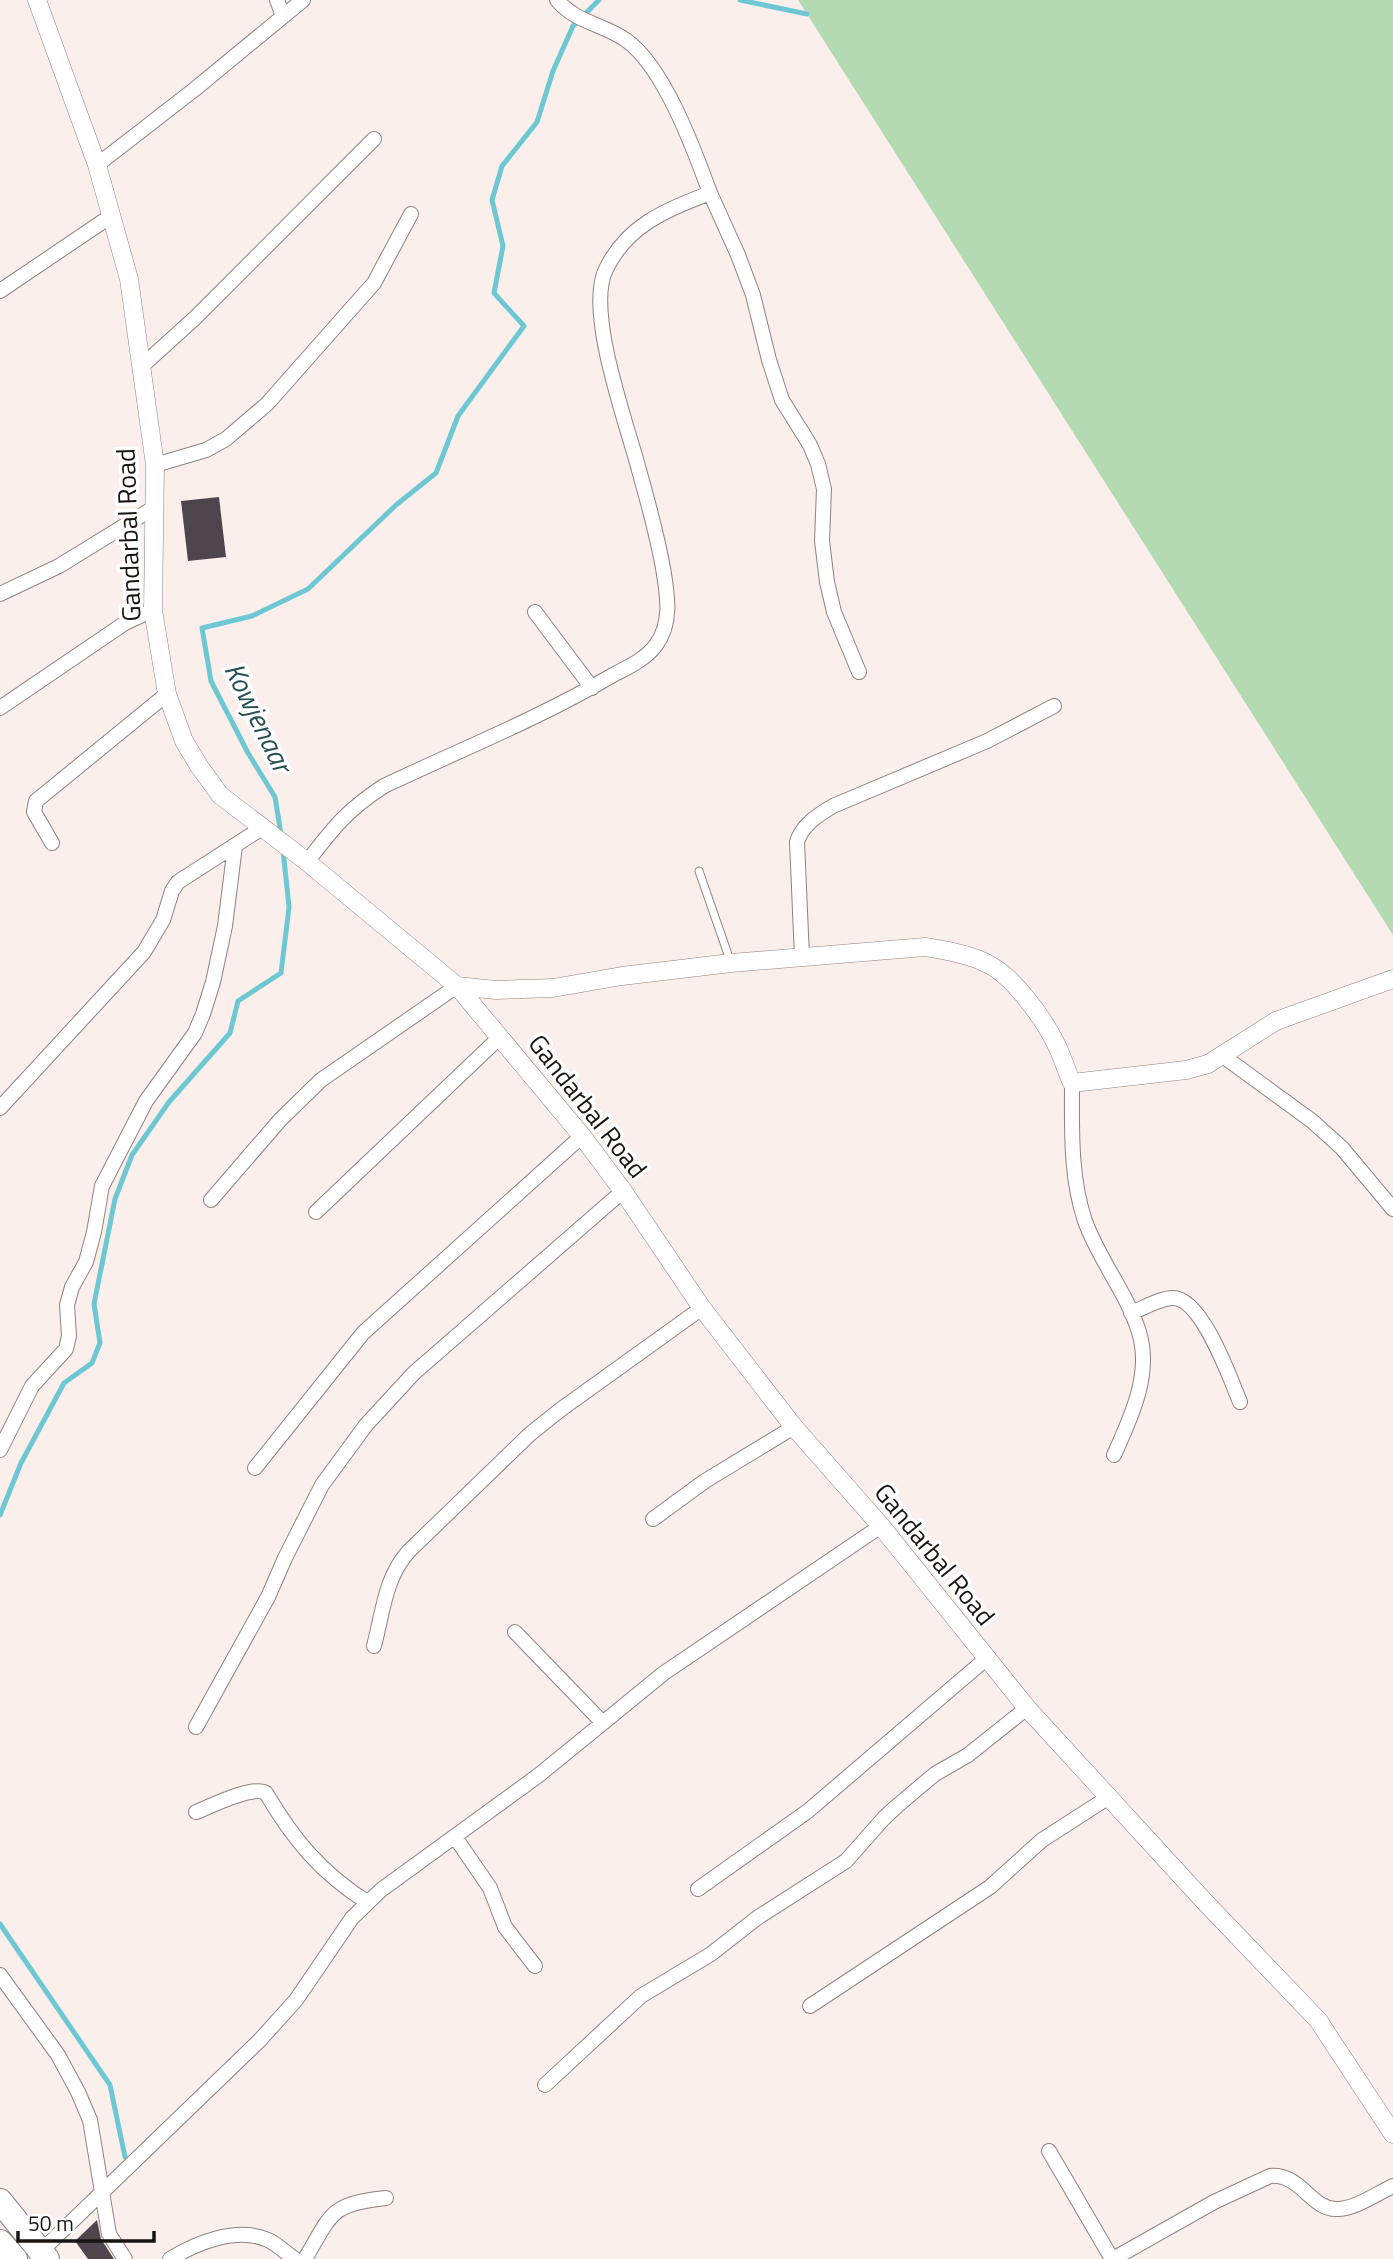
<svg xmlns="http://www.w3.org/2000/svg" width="1393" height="2259" font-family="'Titillium Web',sans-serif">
  <rect width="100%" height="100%" fill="#fbefeb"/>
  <path fill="#b3dab2" d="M798,0h595v935z"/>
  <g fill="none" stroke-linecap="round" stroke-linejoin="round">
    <path stroke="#6ec8d4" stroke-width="5" d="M740,0l67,14
      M281,834l-6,-37 -27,-44 -37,-72 -9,-53 50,-12 56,-27 88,-84 40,-32 22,-57 66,-90 -30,-33 9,-47 -11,-46 10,-34 35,-44 16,-51 20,-45 26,-26
      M0,1515l21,-52 43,-80 28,-20 8,-20 -6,-39 21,-105 17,-44 37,-53 61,-69 8,-32 43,-28 8,-66 -6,-57
      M0,1924l110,161 15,72"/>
  </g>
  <path fill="#4e464c" d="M219,497l7,60 -38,4 -7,-60z
    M97,2220l4,19 13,20h-26l-13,-18z"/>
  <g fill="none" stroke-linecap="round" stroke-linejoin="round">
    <g stroke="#8e837f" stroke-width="9">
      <path id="service" d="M699,871l32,92"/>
    </g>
    <g stroke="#8e837f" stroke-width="16">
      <path id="minor" d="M277,0l6,16
        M557,0c18,22 46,24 69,40 38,27 68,109 84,153
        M97,165l98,-76 108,-89
        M0,291l111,-75
        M142,366l54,-49 178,-178
        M155,465l51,-15 20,-11 41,-35 107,-121 37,-69
        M0,594l59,-28 96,-59
        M535,612l57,76
        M0,708l125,-85 28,-13
        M52,843l-18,-31 2,-11 131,-107
        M307,862c27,-35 40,-52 77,-76 76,-36 156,-68 229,-111 15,-8 33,-16 43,-30 17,-23 11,-52 7,-77 -6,-33 -15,-66 -24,-98 -12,-46 -54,-159 -33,-201 22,-45 61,-59 104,-76l28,62 15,40 16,65 13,40 28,45 8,19 6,25 -2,52 5,41 7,30 25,60
        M802,957l-5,-115c5,-17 21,-27 36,-36l154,-65 67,-35
        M1223,1056l89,65 30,27 51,61
        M1072,1083c0,47 -2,93 13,138 14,39 42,72 54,111 13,42 -8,85 -25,123
        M0,1108l144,-156 19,-32 9,-29 6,-9 84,-54
        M211,1200l69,-80 41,-40 136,-94
        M316,1212l184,-175
        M1131,1313c13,-5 29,-15 42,-15 29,0 57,80 67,104
        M0,1450l32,-64 34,-37 3,-13 -2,-31 5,-18 14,-25 8,-30 8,-46 44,-85 49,-68 8,-19 10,-32 12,-56 10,-80
        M255,1468l108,-135 219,-197
        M653,1519l52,-38 89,-54
        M515,1632l88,91
        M374,1646c9,-34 11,-69 35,-95l121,-117 30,-24 142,-102
        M196,1727l72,-130 17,-39 37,-73 44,-60 48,-52 209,-182
        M196,1812c15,-6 56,-27 70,-19 27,46 55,80 101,109
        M455,1837l35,51 15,39 30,39
        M698,1889l110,-78 179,-153
        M0,1975l58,80 20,37 12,28 19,114 16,25
        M810,2006l180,-119 52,-47 67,-43
        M545,2085l96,-89 70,-42 46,-36 89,-57 38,-43 13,-12 38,-32 33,-19 59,-47
        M1049,2151l63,108
        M37,2255l223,-215 36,-40 56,-82 29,-28 158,-115 125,-102 217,-147
        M170,2259c26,-16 67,-33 98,-19 9,4 18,13 27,19
        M305,2259c27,-46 25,-55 81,-61
        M1113,2259l101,-57 56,-26c31,-3 41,34 67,33 18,0 39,-15 56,-23"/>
    </g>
    <g stroke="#8e837f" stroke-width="19">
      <path id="tertiary" d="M37,0l60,165 32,114 26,186 -2,145 14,84 17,47 15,25 21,29 86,66 151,125 125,150 41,55 79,117 92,119 87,99 146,182 177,193 114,119 75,114
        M457,986l39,4 57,-2 69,-12 109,-13 194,-16c21,3 44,7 63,17 25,12 55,54 67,78 7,13 11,28 17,41l114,-13 22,-6 68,-43 117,-42"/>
    </g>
    <g stroke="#8e837f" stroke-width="26">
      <path id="trunk" d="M0,2201l47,58
        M0,2242l15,17"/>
    </g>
    <use href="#service" stroke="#fff" stroke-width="7"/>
    <use href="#minor" stroke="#fff" stroke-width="14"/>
    <use href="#tertiary" stroke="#fff" stroke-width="18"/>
    <use href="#trunk" stroke="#fff" stroke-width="24"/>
  </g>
  <g text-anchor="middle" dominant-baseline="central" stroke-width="7" stroke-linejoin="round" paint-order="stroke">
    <g font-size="26" fill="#181412" stroke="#fff">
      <text transform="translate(128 535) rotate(-92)">Gandarbal Road</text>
      <text transform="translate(588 1106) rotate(52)">Gandarbal Road</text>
      <text transform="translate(935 1554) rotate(51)">Gandarbal Road</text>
    </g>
    <g font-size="28" font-style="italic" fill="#244e54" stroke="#fff">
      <text transform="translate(259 717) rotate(64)">Kowjenaar</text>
    </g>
  </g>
  <path d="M18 2231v10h136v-10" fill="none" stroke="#181412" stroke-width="3.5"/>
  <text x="28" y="2231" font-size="21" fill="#181412" stroke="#ffffff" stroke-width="5" paint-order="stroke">50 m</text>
</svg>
